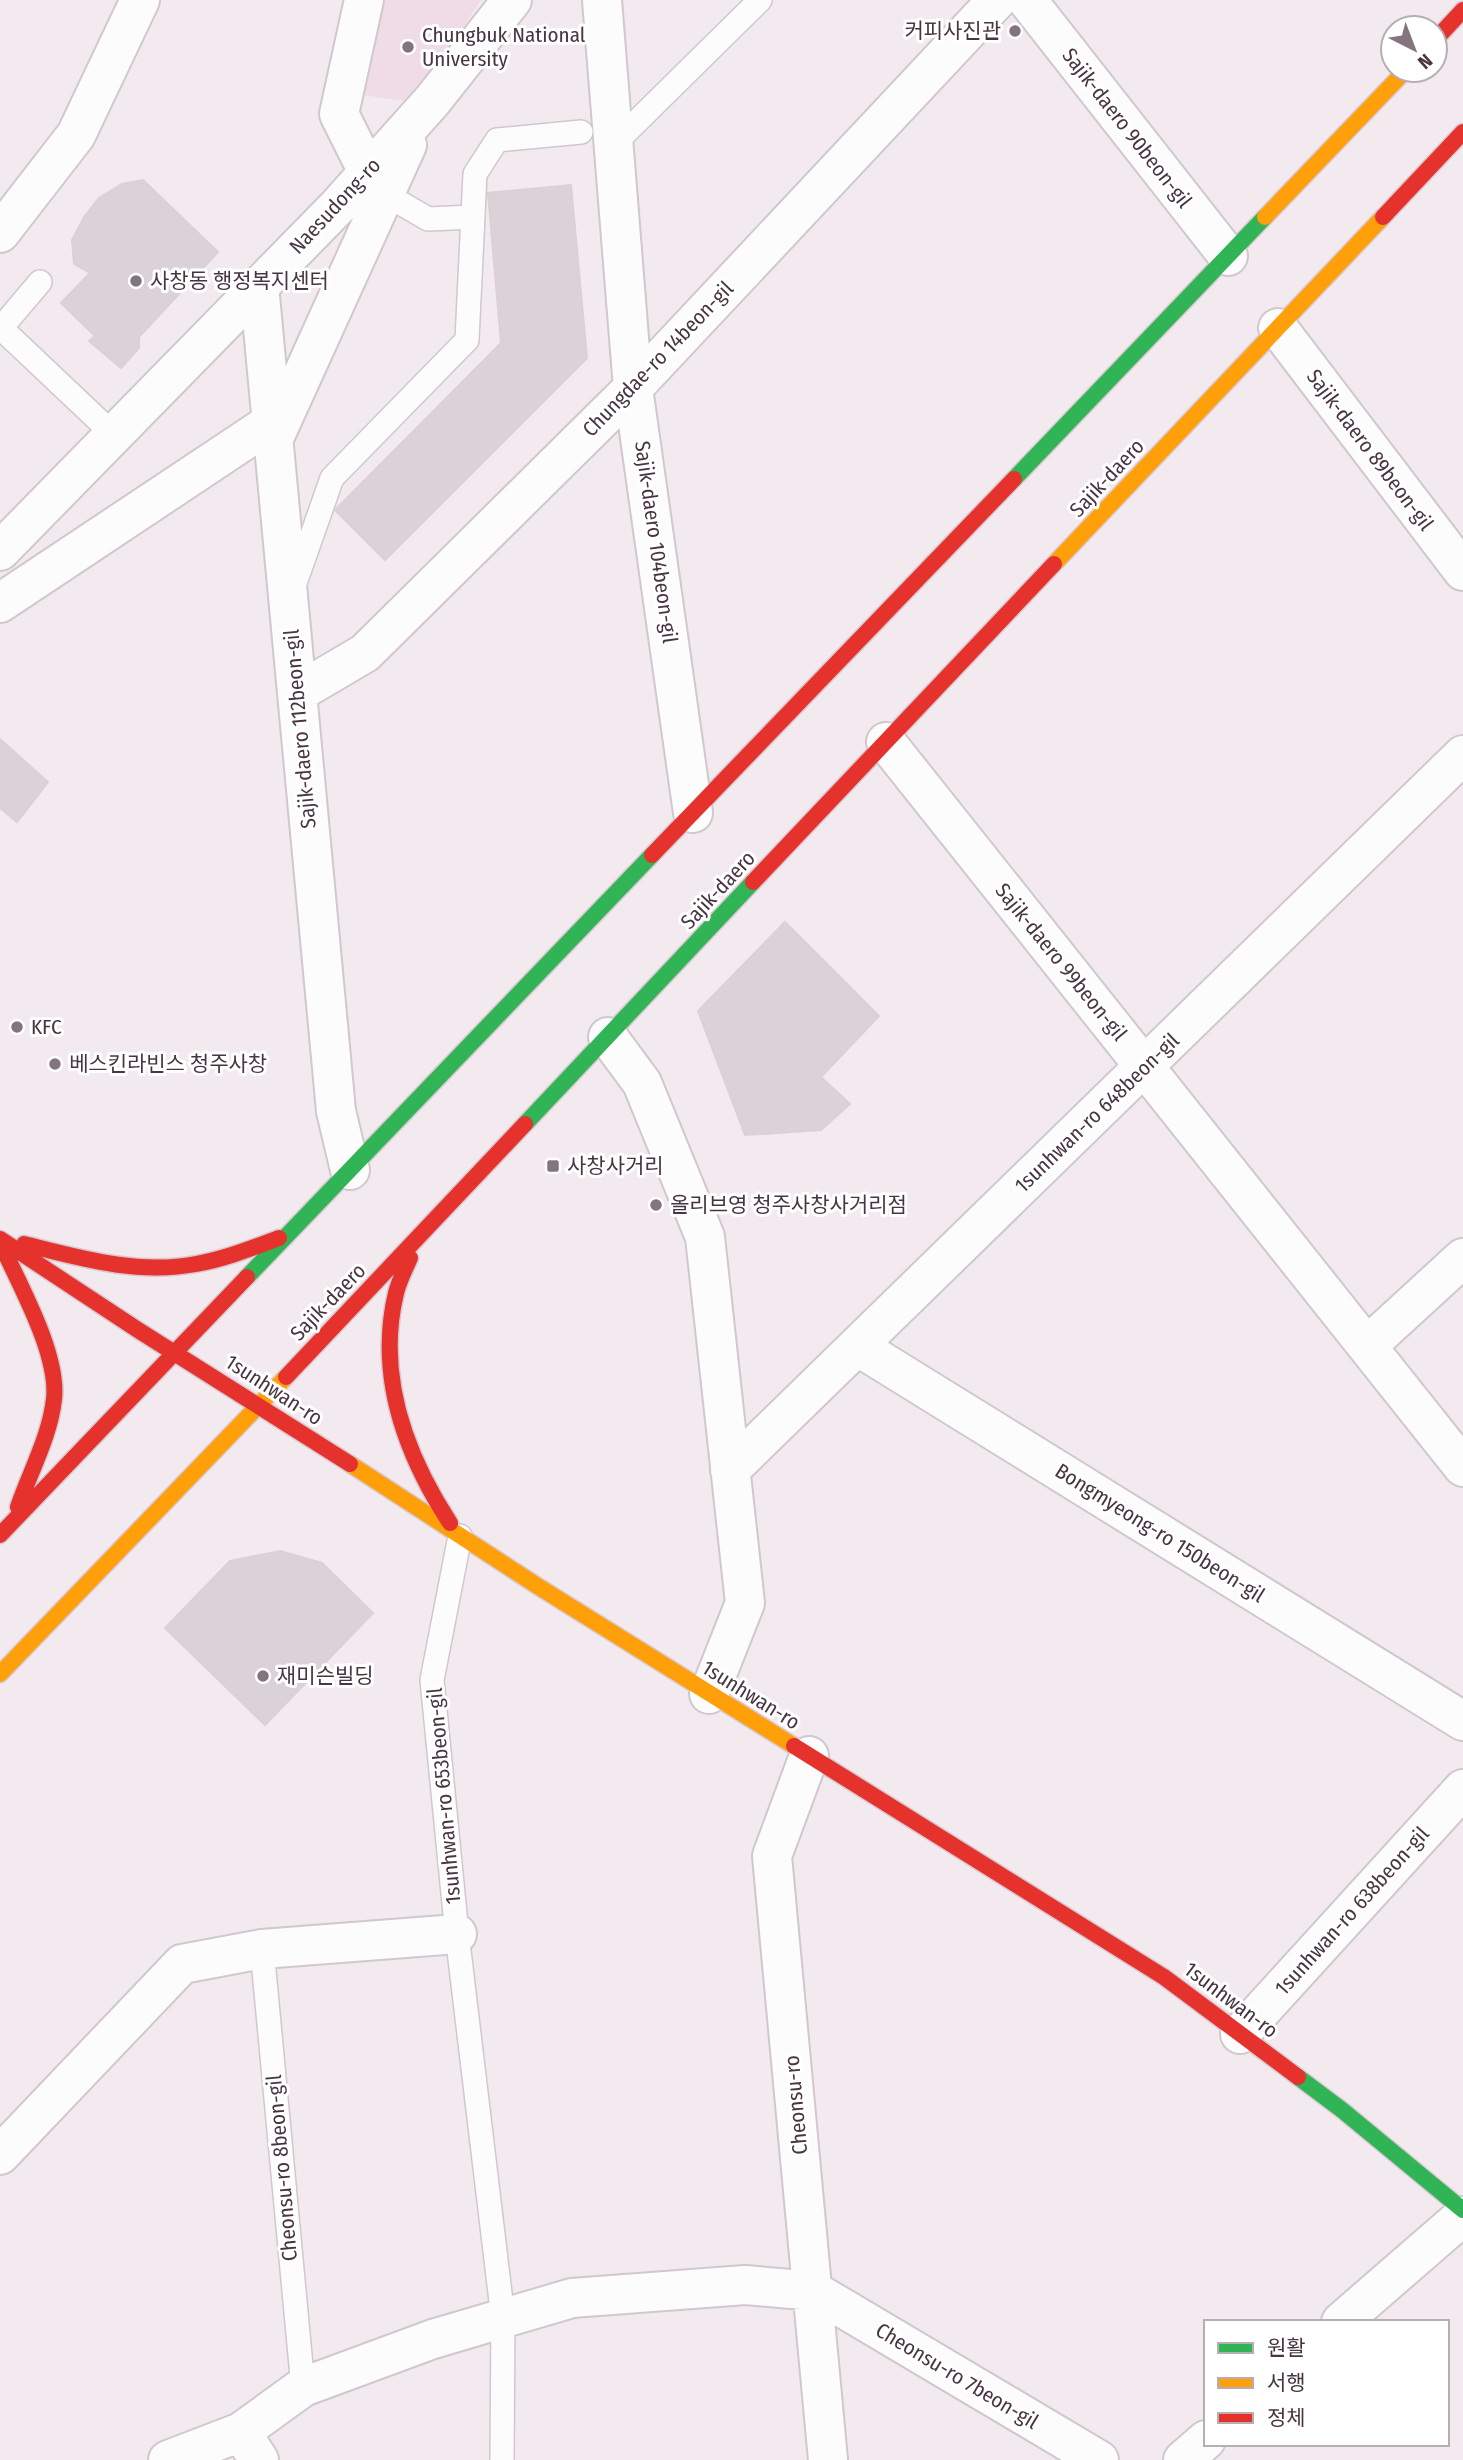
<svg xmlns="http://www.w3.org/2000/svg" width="1463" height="2460" font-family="'Fira Sans Condensed','Noto Sans KR',sans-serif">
  <rect width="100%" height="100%" fill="#f2eaee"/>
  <path fill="#f0dce7" d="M376,0h105l-67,102 -60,-8z"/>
  <path fill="#dbd2d8" stroke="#dad0d6" stroke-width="2" d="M143,180l75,72 -79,85v11l-18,20 -32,-27 6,-5 -34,-33 29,-30 -16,-9 -2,-24 12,-23 15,-19 23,-14z
    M571,185l16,173 -202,202 -50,-50 166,-167 -13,-150z
    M0,739l48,43 -31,40 -17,-14z
    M785,922l94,94 -58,61 29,27 -29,26 -76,5 -47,-124z
    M280,1551l42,12 51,50 -108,112 -100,-97 65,-67z"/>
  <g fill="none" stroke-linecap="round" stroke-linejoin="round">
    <g stroke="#d0c8cc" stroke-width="26">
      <path id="lane" d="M613,145l147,-145
        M385,194l43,25 45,-2
        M40,282l-39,46 112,106
        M294,586l38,-108 135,-138 8,-166 22,-34 84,-8
        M460,1536l-28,144 25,254 46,384 -1,142
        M262,1949l41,438"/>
    </g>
    <g stroke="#d0c8cc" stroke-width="42">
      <path id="street" d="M364,0l-25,114 29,58
        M602,0l31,388 60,425
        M1027,0l201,256
        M0,233l76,-98 64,-135
        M259,285l77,826 14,59
        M1278,328l185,243
        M274,438l133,-293
        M0,551l338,-345 94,-105 80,-101
        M0,603l272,-181
        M297,693l68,-40 268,-265 364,-388
        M886,742l577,725
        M608,1037l34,46 63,154 40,366 -36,91
        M857,1346l606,375
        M1367,1346l96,-88
        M730,1470l733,-715
        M809,1756l-37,100 56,604
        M1240,2034l223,-245
        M0,2155l182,-191 80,-15 195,-15
        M1341,2322l122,-106
        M241,2432l18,28
        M168,2460l73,-28 62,-45 130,-48 139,-41 173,-13 69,6 285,169
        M1183,2460l23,-20"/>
    </g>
    <g stroke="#d9c8d1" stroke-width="19">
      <path id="fast" d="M1014,479l251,-262
        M525,1124l228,-242
        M247,1277l405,-422
        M1298,2077l44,33 121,100"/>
    </g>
    <g stroke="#d9c8d1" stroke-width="19">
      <path id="slow" d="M1265,217l141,-147
        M1054,564l329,-347
        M350,1464l189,123 255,159
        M0,1674l286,-297"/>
    </g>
    <g stroke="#d9c8d1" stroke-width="19">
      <path id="jam" d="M1435,40l28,-30
        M1383,217l80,-85
        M652,855l362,-376
        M753,882l301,-318
        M0,1239l138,91 212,134
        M0,1242c19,42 59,112 54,157 -4,37 -24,73 -36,108
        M24,1244c56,14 113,31 172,20 29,-5 56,-16 83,-26
        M410,1258c-5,11 -11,23 -14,35 -20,83 9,161 54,230
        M286,1377l239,-253
        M0,1535l247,-258
        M794,1746l370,231 134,100"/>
    </g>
    <use href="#lane" stroke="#fdfcfc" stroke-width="23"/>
    <use href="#street" stroke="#fdfcfc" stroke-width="38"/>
    <use href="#fast" stroke="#30b455" stroke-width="16"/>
    <use href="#slow" stroke="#ff9f0a" stroke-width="16"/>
    <use href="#jam" stroke="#e5322d" stroke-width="16"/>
  </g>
  <g fill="#84747e" stroke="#fff" stroke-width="2.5">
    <circle cx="1015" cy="31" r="7"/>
    <circle cx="408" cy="47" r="7"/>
    <circle cx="136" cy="281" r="7"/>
    <circle cx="17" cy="1027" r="7"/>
    <circle cx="55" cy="1064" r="7"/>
    <rect x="546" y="1159" width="14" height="14" rx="3.5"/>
    <circle cx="656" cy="1205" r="7"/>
    <circle cx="263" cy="1676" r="7"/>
  </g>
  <g text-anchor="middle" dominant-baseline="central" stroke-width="6" stroke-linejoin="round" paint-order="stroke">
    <g font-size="21" fill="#483542" stroke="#fff" text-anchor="start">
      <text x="1001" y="31" text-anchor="end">커피사진관</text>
      <text x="422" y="35">Chungbuk National<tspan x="422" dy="24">University</tspan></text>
      <text x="150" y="281">사창동 행정복지센터</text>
      <text x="31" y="1027">KFC</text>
      <text x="69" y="1064">베스킨라빈스 청주사창</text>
      <text x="567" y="1166">사창사거리</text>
      <text x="670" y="1205">올리브영 청주사창사거리점</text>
      <text x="277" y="1676">재미슨빌딩</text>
    </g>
    <g font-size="21" fill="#483542" stroke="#fff">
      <text transform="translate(1127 128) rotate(52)">Sajik-daero 90beon-gil</text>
      <text transform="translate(335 206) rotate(-47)">Naesudong-ro</text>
      <text transform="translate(658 359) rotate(-46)">Chungdae-ro 14beon-gil</text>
      <text transform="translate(1370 450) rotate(53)">Sajik-daero 89beon-gil</text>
      <text transform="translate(1107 478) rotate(-47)">Sajik-daero</text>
      <text transform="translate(656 542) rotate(82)">Sajik-daero 104beon-gil</text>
      <text transform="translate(300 729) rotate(-95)">Sajik-daero 112beon-gil</text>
      <text transform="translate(718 890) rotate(-47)">Sajik-daero</text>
      <text transform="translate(1061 962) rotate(51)">Sajik-daero 99beon-gil</text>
      <text transform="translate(1097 1113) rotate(-44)">1sunhwan-ro 648beon-gil</text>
      <text transform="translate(328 1302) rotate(-46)">Sajik-daero</text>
      <text transform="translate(274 1390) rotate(33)">1sunhwan-ro</text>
      <text transform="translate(1160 1533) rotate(32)">Bongmyeong-ro 150beon-gil</text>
      <text transform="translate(751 1695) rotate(32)">1sunhwan-ro</text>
      <text transform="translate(444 1796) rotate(-95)">1sunhwan-ro 653beon-gil</text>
      <text transform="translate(1352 1911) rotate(-48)">1sunhwan-ro 638beon-gil</text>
      <text transform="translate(1231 2000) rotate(37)">1sunhwan-ro</text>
      <text transform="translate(796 2105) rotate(-95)">Cheonsu-ro</text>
      <text transform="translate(282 2168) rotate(-95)">Cheonsu-ro 8beon-gil</text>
      <text transform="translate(957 2376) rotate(31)">Cheonsu-ro 7beon-gil</text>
    </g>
  </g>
  <rect x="1204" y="2320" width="245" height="126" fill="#ffffff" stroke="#b6aeb3" stroke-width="2"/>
  <rect x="1218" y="2343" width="35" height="10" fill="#30b455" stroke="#b6aeb3" stroke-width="2"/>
  <text x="1267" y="2355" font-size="21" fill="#483542">원활</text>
  <rect x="1218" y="2378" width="35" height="10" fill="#ff9f0a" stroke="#b6aeb3" stroke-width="2"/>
  <text x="1267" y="2390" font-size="21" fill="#483542">서행</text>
  <rect x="1218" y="2413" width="35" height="10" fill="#e5322d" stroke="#b6aeb3" stroke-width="2"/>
  <text x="1267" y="2425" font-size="21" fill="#483542">정체</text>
  <g transform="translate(1414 49) rotate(138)"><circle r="33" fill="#ffffff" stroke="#b6aeb3" stroke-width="2"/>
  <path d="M0-5L12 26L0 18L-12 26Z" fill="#84747e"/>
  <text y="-10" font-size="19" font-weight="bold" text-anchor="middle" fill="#483542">N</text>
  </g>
</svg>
